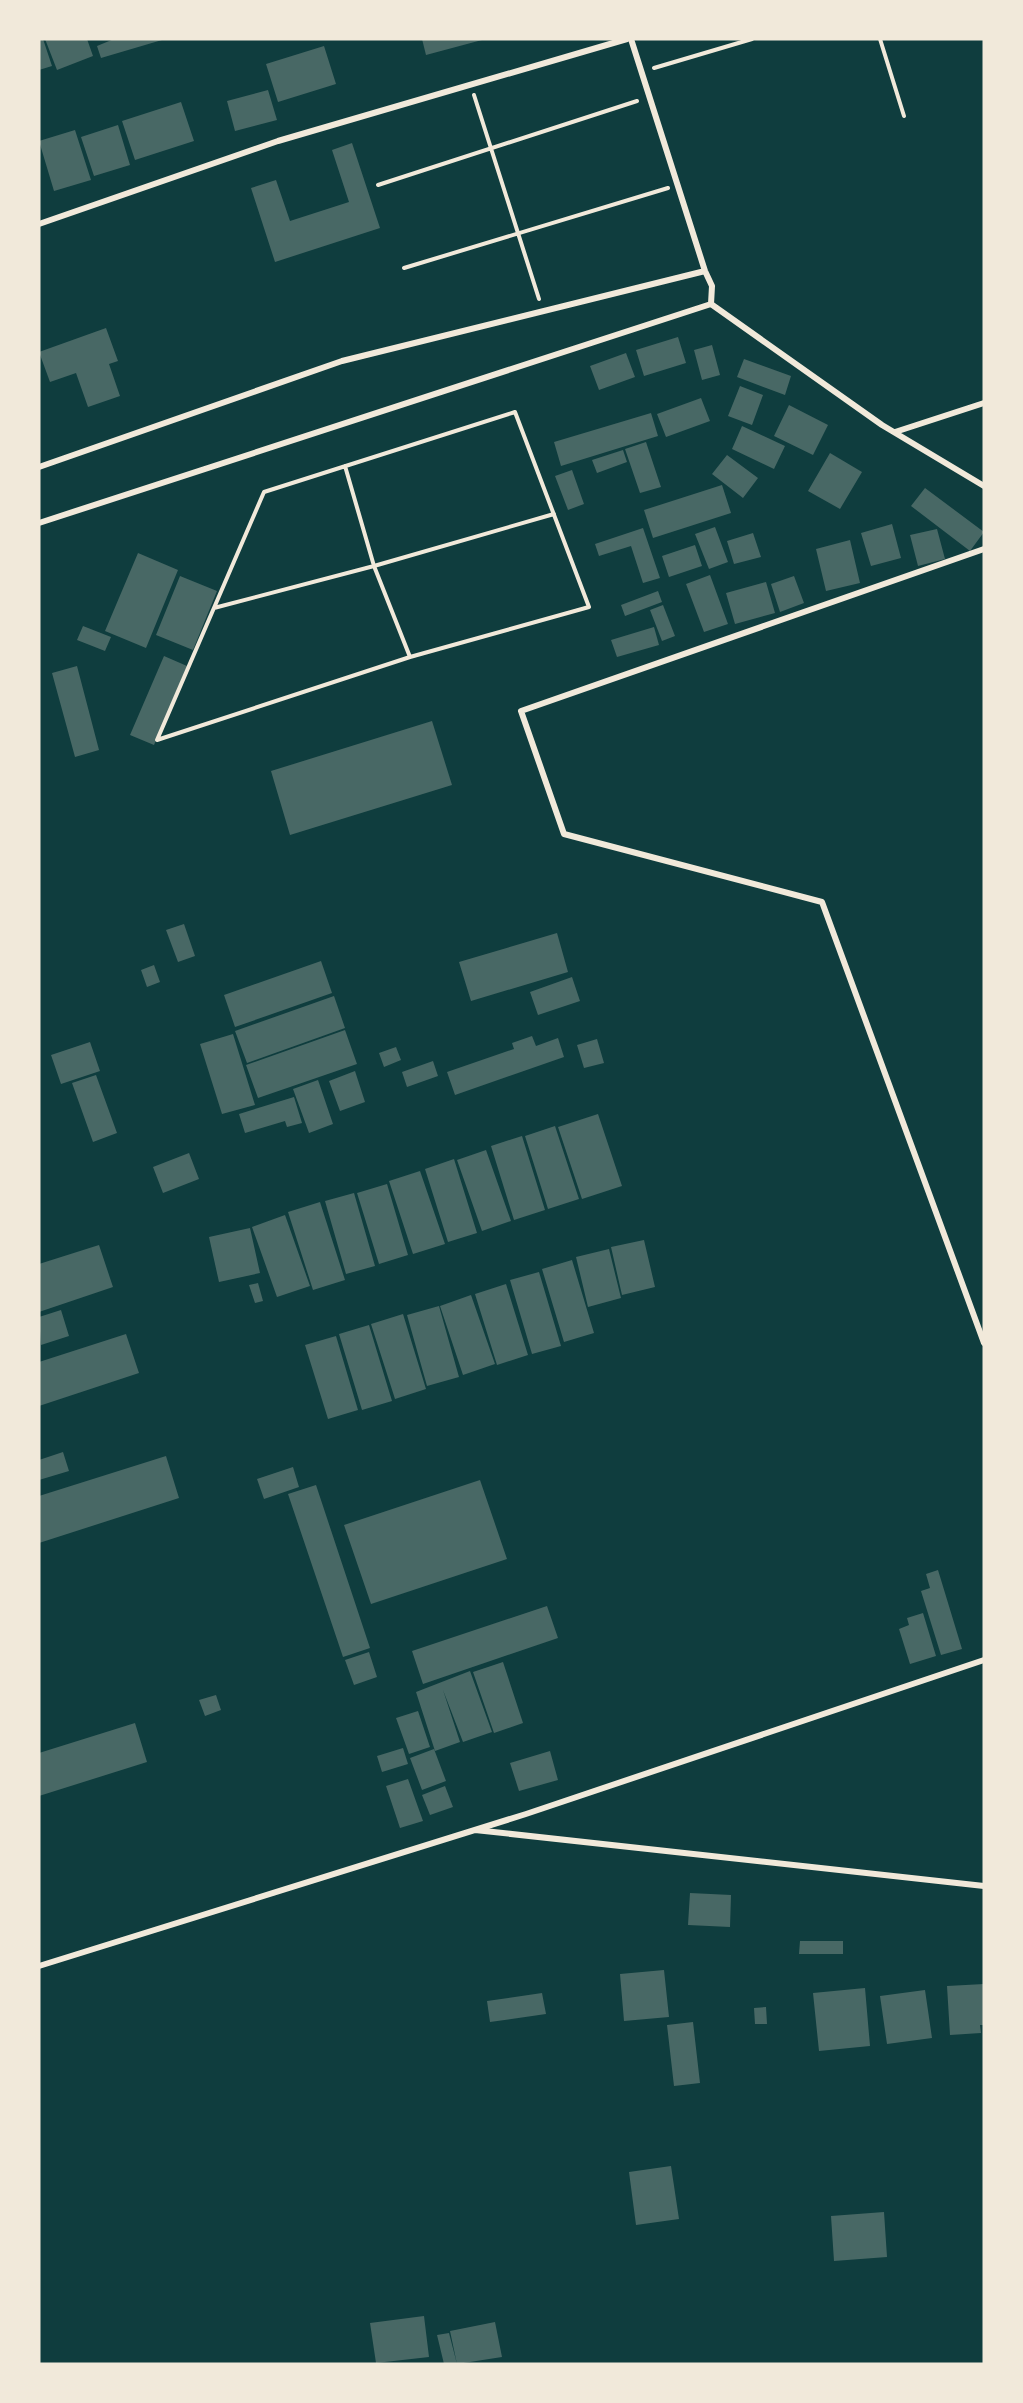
<svg xmlns="http://www.w3.org/2000/svg" width="1023" height="2403" font-family="Karla,sans-serif">
  <rect width="100%" height="100%" fill="#0f3d3e"/>
  <path fill="#486865" d="M39,39h4l9,27 -13,4z
    M45,39h42l6,17 -36,14z
    M114,39h48v1l-61,18 -4,-12z
    M422,39h60v1l-56,15z
    M324,46l12,38 -58,18 -12,-38z
    M268,90l9,30 -42,11 -8,-30z
    M181,102l13,39 -59,19 -13,-39z
    M118,125l12,40 -36,11 -13,-39z
    M75,130l16,50 -37,11 -15,-50z
    M352,143l28,85 -105,34 -24,-74 25,-8 14,41 59,-19 -17,-52z
    M106,328l12,33 -9,3 11,32 -32,11 -12,-34 -26,9 -11,-30z
    M678,337l8,26 -42,13 -8,-26z
    M712,345l8,30 -18,5 -8,-30z
    M626,353l9,24 -36,13 -9,-24z
    M744,359l47,17 -6,19 -48,-18z
    M740,386l23,9 -11,30 -24,-9z
    M701,398l9,23 -44,16 -9,-23z
    M789,405l39,20 -15,30 -39,-19z
    M651,413l7,23 -97,30 -7,-24z
    M742,426l43,20 -11,23 -42,-20z
    M646,442l15,45 -21,6 -15,-44z
    M623,450l4,12 -30,11 -5,-13z
    M830,453l32,19 -22,37 -32,-18z
    M727,455l31,23 -15,20 -31,-24z
    M572,470l12,34 -16,6 -13,-34z
    M722,485l9,28 -78,25 -9,-28z
    M925,488l59,44 -14,19 -59,-45z
    M892,524l9,34 -30,8 -10,-33z
    M715,527l13,35 -19,7 -14,-35z
    M643,528l17,50 -17,5 -12,-37 -32,10 -4,-12z
    M937,529l8,30 -27,7 -8,-31z
    M753,533l8,24 -27,7 -7,-23z
    M850,540l10,43 -34,8 -10,-42z
    M695,545l7,21 -33,11 -7,-21z
    M138,553l40,17 -32,78 -41,-17z
    M710,575l18,49 -24,8 -18,-48z
    M180,576l37,15 -24,59 -37,-15z
    M794,576l10,27 -24,9 -9,-28z
    M766,582l9,31 -40,11 -9,-31z
    M658,591l4,11 -37,14 -4,-11z
    M663,605l12,31 -13,5 -12,-31z
    M83,626l28,11 -6,14 -28,-11z
    M654,627l5,18 -42,12 -6,-17z
    M164,656l23,10 -33,79 -24,-10z
    M77,666l22,84 -24,7 -23,-84z
    M432,721l20,64 -162,50 -19,-64z
    M184,924l11,32 -17,6 -12,-32z
    M557,933l11,39 -97,29 -12,-39z
    M321,961l11,32 -97,34 -11,-32z
    M154,965l6,17 -13,5 -6,-17z
    M572,977l8,24 -42,14 -8,-23z
    M334,996l11,32 -98,35 -12,-32z
    M345,1030l12,34 -99,34 -12,-33z
    M233,1034l22,71 -33,9 -22,-70z
    M532,1036l4,10 22,-8 6,19 -109,38 -8,-23 67,-23 -2,-6z
    M597,1039l7,24 -20,5 -7,-23z
    M90,1042l10,29 -39,13 -10,-29z
    M396,1047l5,13 -17,7 -5,-14z
    M433,1061l5,15 -31,11 -5,-15z
    M355,1071l10,31 -25,9 -11,-30z
    M96,1075l21,58 -24,9 -21,-59z
    M318,1080l15,44 -24,9 -16,-44z
    M294,1097l8,26 -15,4 -2,-6 -40,12 -6,-19z
    M598,1114l24,72 -40,13 -24,-72z
    M555,1126l24,73 -31,10 -23,-73z
    M522,1136l23,74 -31,10 -23,-74z
    M486,1150l25,71 -29,10 -25,-71z
    M189,1153l10,26 -36,14 -10,-26z
    M454,1159l23,74 -29,9 -23,-73z
    M420,1171l25,73 -32,10 -24,-73z
    M387,1184l21,71 -29,9 -22,-71z
    M354,1193l21,73 -29,8 -21,-73z
    M320,1202l25,78 -32,10 -25,-78z
    M285,1215l25,71 -33,11 -25,-70z
    M250,1228l10,45 -41,9 -10,-45z
    M644,1240l11,47 -33,8 -11,-48z
    M99,1245l14,42 -74,25v-48z
    M609,1249l12,49 -33,9 -12,-50z
    M572,1260l22,73 -30,9 -22,-73z
    M539,1272l22,74 -29,8 -22,-74z
    M258,1283l5,18 -8,2 -6,-18z
    M506,1284l22,71 -31,10 -22,-71z
    M471,1295l24,69 -32,11 -23,-69z
    M439,1306l20,71 -32,9 -20,-71z
    M61,1310l8,26 -28,9 -2,-28z
    M403,1314l23,75 -31,10 -24,-75z
    M369,1325l23,76 -30,9 -23,-76z
    M126,1334l13,39 -100,33v-44z
    M336,1336l22,74 -30,9 -23,-74z
    M63,1452l6,19 -30,9v-20z
    M166,1456l13,42 -140,45v-47z
    M293,1467l6,20 -35,12 -7,-20z
    M480,1480l27,79 -136,45 -27,-79z
    M316,1485l54,163 -27,9 -55,-163z
    M938,1570l24,79 -21,6 -20,-64 9,-3 -4,-14z
    M547,1606l11,32 -135,46 -11,-33z
    M923,1613l13,43 -26,8 -11,-35 10,-4 -2,-7z
    M369,1652l8,25 -23,8 -9,-25z
    M503,1662l20,61 -29,10 -21,-61z
    M470,1671l22,61 -29,10 -20,-52 17,52 -25,9 -19,-59z
    M216,1695l5,15 -16,6 -6,-16z
    M418,1711l12,36 -21,7 -13,-36z
    M135,1723l12,39 -108,34v-43z
    M403,1748l5,16 -26,8 -5,-16z
    M434,1749l12,32 -24,9 -12,-32z
    M550,1751l8,29 -39,11 -9,-28z
    M408,1779l15,42 -23,7 -14,-42z
    M445,1786l8,21 -23,8 -8,-20z
    M690,1893l41,2 -1,32 -42,-2z
    M800,1941h43v13h-44z
    M664,1970l5,47 -45,4 -4,-47z
    M984,1984v41h-4l1,8 -31,2 -3,-49z
    M865,1988l5,58 -51,5 -6,-58z
    M925,1990l7,48 -45,6 -7,-48z
    M542,1993l4,21 -56,8 -3,-21z
    M766,2007l1,17h-12l-1,-16z
    M693,2022l7,61 -26,3 -7,-61z
    M671,2166l8,53 -43,6 -7,-53z
    M884,2212l3,45 -53,4 -3,-45z
    M424,2316l5,41 -53,6 -6,-40z
    M495,2322l7,35 -45,7 -7,-33z
    M449,2333l8,31h-13l-7,-29z"/>
  <g fill="none" stroke-linecap="round" stroke-linejoin="round">
    <path stroke="#f1e9da" stroke-width="4" d="M880,39l24,77
      M654,68l98,-29
      M474,95l65,204
      M378,185l259,-84
      M404,268l264,-80
      M515,412l74,195 -179,50 -253,83 107,-248z
      M345,466l29,100 36,91
      M214,608l160,-42 180,-52"/>
    <path stroke="#f1e9da" stroke-width="6" d="M631,39l74,232 7,15 -1,18
      M39,224l239,-83 349,-102
      M895,432l89,-29
      M39,467l303,-106 363,-90
      M39,523l672,-219 171,121 102,61
      M984,549l-463,162 43,123 258,68 162,441
      M475,1830l509,56
      M39,1966l487,-152 458,-154"/>
  </g>
  <rect width="1023" height="2403" fill="none" stroke="#f1e9da" stroke-width="81"/>
</svg>
